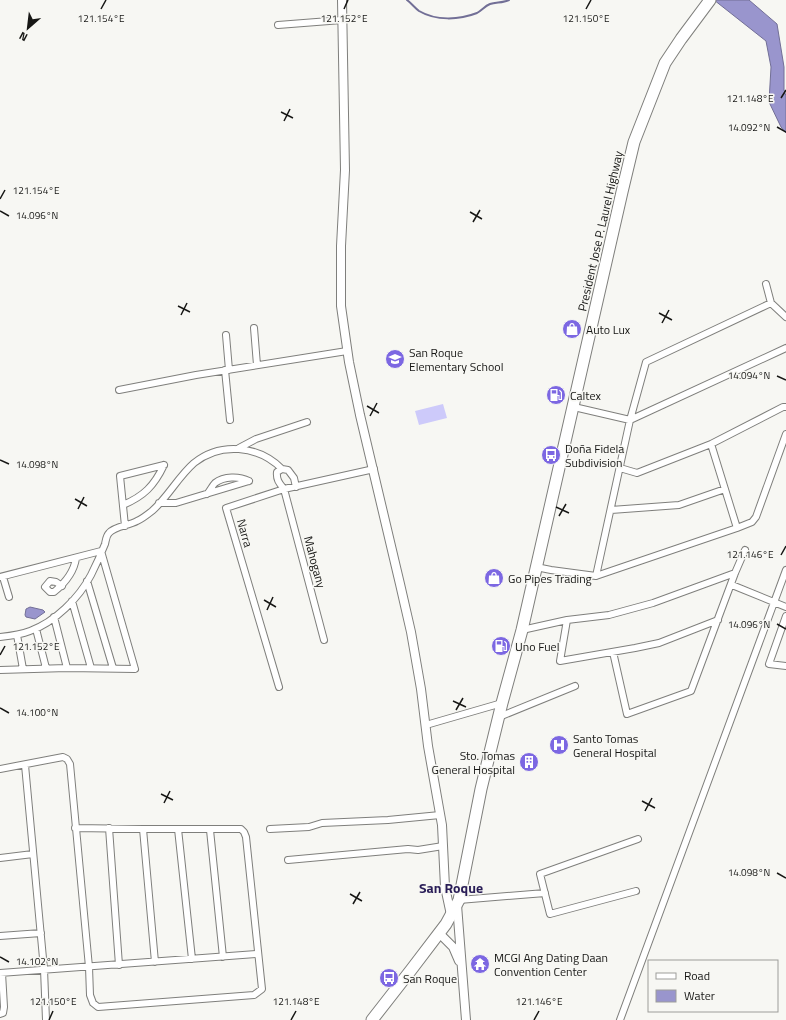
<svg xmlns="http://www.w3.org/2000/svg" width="786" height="1020" font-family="'Titillium Web',sans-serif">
  <rect width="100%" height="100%" fill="#f7f7f3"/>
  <path fill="#cdcafa" d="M443,404l4,14 -28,7 -4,-14z"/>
  <path fill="#9995cd" stroke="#726f96" d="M714,0h35l28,24 7,43v23l2,6v37l-5,-6 -12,-25 2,-35 -5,-26z
    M30,607l13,3 2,2 -10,7 -9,-2 -1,-2 1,-6z"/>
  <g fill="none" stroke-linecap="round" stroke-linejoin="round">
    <path stroke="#726f96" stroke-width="2" d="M407,0c4,3 8,8 12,11 17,10 40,9 58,2 5,-3 8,-7 13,-9 6,-2 13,-1 19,-4"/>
    <g stroke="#7f7f7c" stroke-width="8">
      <path id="street" d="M278,25l64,-5
        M766,284l5,19
        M254,328l3,37
        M226,335l3,35
        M225,370l5,50
        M119,390l77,-15 151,-24
        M574,407l56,13 156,-72
        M239,448l17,-9 51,-17
        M620,468l17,5 74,-29 72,-37h3
        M296,487l-2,-9 -6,-8 -6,-1 -5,3c-1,8 3,12 7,17l40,151
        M207,494c3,-3 5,-8 8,-11 9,-7 24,-7 34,-2
        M159,503h17l73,-22
        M123,505c21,-9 31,-19 41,-40
        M611,510l68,-5 46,-16
        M125,526l-5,-50 44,-11
        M737,528l15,-6 4,-5 30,-83
        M536,567l15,3 45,6 141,-48 -26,-84
        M596,576l34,-156 16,-58 125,-59 15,14
        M0,577l101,-26 34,118 -68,-1 -67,2
        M3,577l6,20
        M87,581l26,87
        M732,585l54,22
        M62,586l-6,-4 -6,-1 -5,6 5,5h4c11,-9 20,-19 22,-34
        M72,601l19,67
        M786,616l-17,48 17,2
        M54,617l13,51
        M567,620l-7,41 75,-13 24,-5 59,-23
        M36,629l10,39
        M522,630l45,-10 42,-5 44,-12 82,-30
        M17,635l6,34
        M0,637c10,-1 20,-2 30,-6 25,-9 49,-33 61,-56 5,-10 10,-21 14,-31 1,-4 1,-8 4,-11 6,-7 19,-7 28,-12 5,-2 10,-6 15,-10 16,-14 26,-34 42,-48 26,-21 64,-18 88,6
        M613,652l14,62 64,-23 44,-118 10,-23
        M279,687l-53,-179 58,-19 90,-20
        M499,717l76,-31
        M426,725l76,-22
        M25,765l19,204 2,51
        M0,769l63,-12 4,2 3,5 19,203 1,28 3,8 5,4 156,-12 8,-6 -16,-152 -2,-5 -3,-3h-98l-68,-1
        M109,828l10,137
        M143,829l12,133
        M178,829l14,130
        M270,829l39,-2 13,-4 66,-3 52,-5
        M210,830l13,127
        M0,858l33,-4
        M288,860l120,-11 10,1 25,-4
        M636,891l-86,23 -10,-40 98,-35
        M459,900l86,-7
        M0,936l41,-3
        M0,973l257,-19
        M0,1014l3,-1 1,-6 -2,-34
        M620,1020l166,-450"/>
    </g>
    <g stroke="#7f7f7c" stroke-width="10">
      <path id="secondary" d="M342,0l3,170 -4,76v60l8,56 11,53 40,169 11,48 10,57 7,57 14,79 3,62 6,28
        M457,905l9,115
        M439,933l14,14 6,14"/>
    </g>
    <g stroke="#7f7f7c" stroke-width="13">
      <path id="highway" d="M372,1020l39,-50 35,-46 13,-24 22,-111 21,-86 20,-73 100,-438 12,-50 31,-79 16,-24 29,-39"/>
    </g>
    <use href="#street" stroke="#fff" stroke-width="6"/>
    <use href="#secondary" stroke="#fff" stroke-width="8"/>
    <use href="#highway" stroke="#fff" stroke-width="11"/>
  </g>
  <path fill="none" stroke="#171715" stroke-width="1.5" d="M101,9l5,-9M344,9l4,-9M586,9l5,-9M781,98l5,-8M281,112l12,6M284,121l6,-12M777,127l9,5M0,199l5,-9M0,211l9,5M470,212l12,7M473,222l7,-12M178,306l12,6M659,313l13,7M181,315l6,-12M662,323l7,-13M777,376l9,4M367,406l12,7M370,416l7,-13M0,460l9,4M75,499l12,7M556,507l13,6M78,509l6,-12M559,516l7,-12M781,555l5,-9M264,600l12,7M267,610l6,-13M777,624l9,5M0,655l5,-9M453,701l13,6M0,708l9,5M456,710l7,-12M161,794l12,6M642,801l13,7M164,803l6,-12M645,811l7,-13M777,873l9,5M350,894l12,7M353,904l7,-12M0,957l9,5M49,1020l4,-9M291,1020l5,-9M534,1020l5,-9"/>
  <defs>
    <g id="shop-disc" transform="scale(1)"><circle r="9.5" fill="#7c67e2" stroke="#f7f7f3"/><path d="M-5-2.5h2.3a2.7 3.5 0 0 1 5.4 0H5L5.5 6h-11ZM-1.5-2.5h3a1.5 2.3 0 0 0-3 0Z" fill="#fff"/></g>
    <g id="school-disc" transform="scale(1)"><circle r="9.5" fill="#7c67e2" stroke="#f7f7f3"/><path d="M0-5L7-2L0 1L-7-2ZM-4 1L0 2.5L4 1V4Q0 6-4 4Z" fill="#fff"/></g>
    <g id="fuel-disc" transform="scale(1)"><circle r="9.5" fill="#7c67e2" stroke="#f7f7f3"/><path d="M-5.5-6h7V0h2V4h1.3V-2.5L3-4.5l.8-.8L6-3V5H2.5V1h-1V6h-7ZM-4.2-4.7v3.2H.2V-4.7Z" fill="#fff"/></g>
    <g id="bus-disc" transform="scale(1)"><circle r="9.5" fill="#7c67e2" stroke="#f7f7f3"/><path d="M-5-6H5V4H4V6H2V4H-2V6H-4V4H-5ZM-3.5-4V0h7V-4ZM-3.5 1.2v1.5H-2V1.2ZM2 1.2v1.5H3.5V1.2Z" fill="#fff"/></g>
    <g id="hospital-disc" transform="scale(1)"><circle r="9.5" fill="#7c67e2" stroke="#f7f7f3"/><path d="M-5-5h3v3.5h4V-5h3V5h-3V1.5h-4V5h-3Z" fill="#fff"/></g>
    <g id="building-disc" transform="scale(1)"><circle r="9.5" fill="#7c67e2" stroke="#f7f7f3"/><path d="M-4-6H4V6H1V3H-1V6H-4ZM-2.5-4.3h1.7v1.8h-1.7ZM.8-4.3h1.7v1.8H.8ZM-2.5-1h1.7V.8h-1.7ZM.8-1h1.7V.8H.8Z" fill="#fff"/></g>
    <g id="temple-disc" transform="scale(1)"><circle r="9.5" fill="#7c67e2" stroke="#f7f7f3"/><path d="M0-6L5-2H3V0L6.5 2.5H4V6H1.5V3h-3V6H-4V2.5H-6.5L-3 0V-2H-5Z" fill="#fff"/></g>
  </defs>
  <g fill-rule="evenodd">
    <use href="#shop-disc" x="572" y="329"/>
    <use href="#school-disc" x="395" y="359"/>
    <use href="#fuel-disc" x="556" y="395"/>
    <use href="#bus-disc" x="551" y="455"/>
    <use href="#shop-disc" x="494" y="578"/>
    <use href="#fuel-disc" x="501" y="646"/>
    <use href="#hospital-disc" x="559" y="745"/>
    <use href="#building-disc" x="529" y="762"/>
    <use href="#temple-disc" x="480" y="964"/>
    <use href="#bus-disc" x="389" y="978"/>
  </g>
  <g text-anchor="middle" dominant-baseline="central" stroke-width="3" stroke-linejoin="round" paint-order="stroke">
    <g font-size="12" fill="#171715" stroke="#f7f7f3">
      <text transform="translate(600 231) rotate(-77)">President Jose P. Laurel Highway</text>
      <text transform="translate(245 533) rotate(74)">Narra</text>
      <text transform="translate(315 562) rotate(75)">Mahogany</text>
    </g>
    <g font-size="12" fill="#171715" stroke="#f7f7f3" text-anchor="start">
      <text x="586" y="329">Auto Lux</text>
      <text x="409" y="352">San Roque<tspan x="409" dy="14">Elementary School</tspan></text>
      <text x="570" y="395">Caltex</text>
      <text x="565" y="448">Doña Fidela<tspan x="565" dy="14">Subdivision</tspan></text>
      <text x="508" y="578">Go Pipes Trading</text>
      <text x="515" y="646">Uno Fuel</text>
      <text x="573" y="738">Santo Tomas<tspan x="573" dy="14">General Hospital</tspan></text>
      <text x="515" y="755" text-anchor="end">Sto. Tomas<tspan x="515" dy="14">General Hospital</tspan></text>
      <text x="494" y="957">MCGI Ang Dating Daan<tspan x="494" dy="14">Convention Center</tspan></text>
      <text x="403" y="978">San Roque</text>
    </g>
    <g font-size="14" font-weight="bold" fill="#291d57" stroke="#f7f7f3">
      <text x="451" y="887">San Roque</text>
    </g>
  </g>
  <g font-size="10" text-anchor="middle" fill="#171715" stroke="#f7f7f3" stroke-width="3" stroke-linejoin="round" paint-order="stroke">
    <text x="101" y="22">121.154°E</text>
    <text x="344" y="22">121.152°E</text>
    <text x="586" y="22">121.150°E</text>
    <text x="750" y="102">121.148°E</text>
    <text x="749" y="131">14.092°N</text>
    <text x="36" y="194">121.154°E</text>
    <text x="37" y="219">14.096°N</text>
    <text x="749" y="379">14.094°N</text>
    <text x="37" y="468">14.098°N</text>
    <text x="750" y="558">121.146°E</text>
    <text x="749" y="628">14.096°N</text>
    <text x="36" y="650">121.152°E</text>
    <text x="37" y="716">14.100°N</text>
    <text x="749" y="876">14.098°N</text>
    <text x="37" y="965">14.102°N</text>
    <text x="53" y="1005">121.150°E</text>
    <text x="296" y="1005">121.148°E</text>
    <text x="539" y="1005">121.146°E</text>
  </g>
  <rect x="648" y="960" width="130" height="52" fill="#f7f7f3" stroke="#9d9d9a"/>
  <rect x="656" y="973" width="20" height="6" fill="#ffffff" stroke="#9d9d9a"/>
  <text x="684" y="980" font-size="12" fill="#171715">Road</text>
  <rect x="656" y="990" width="20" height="12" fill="#9995cd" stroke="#9d9d9a"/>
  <text x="684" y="1000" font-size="12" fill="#171715">Water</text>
  <g transform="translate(28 28) rotate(208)" stroke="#f7f7f3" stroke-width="3" paint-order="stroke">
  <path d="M0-3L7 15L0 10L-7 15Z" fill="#171715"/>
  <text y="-6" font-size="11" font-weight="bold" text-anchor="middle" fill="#171715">N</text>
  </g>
</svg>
